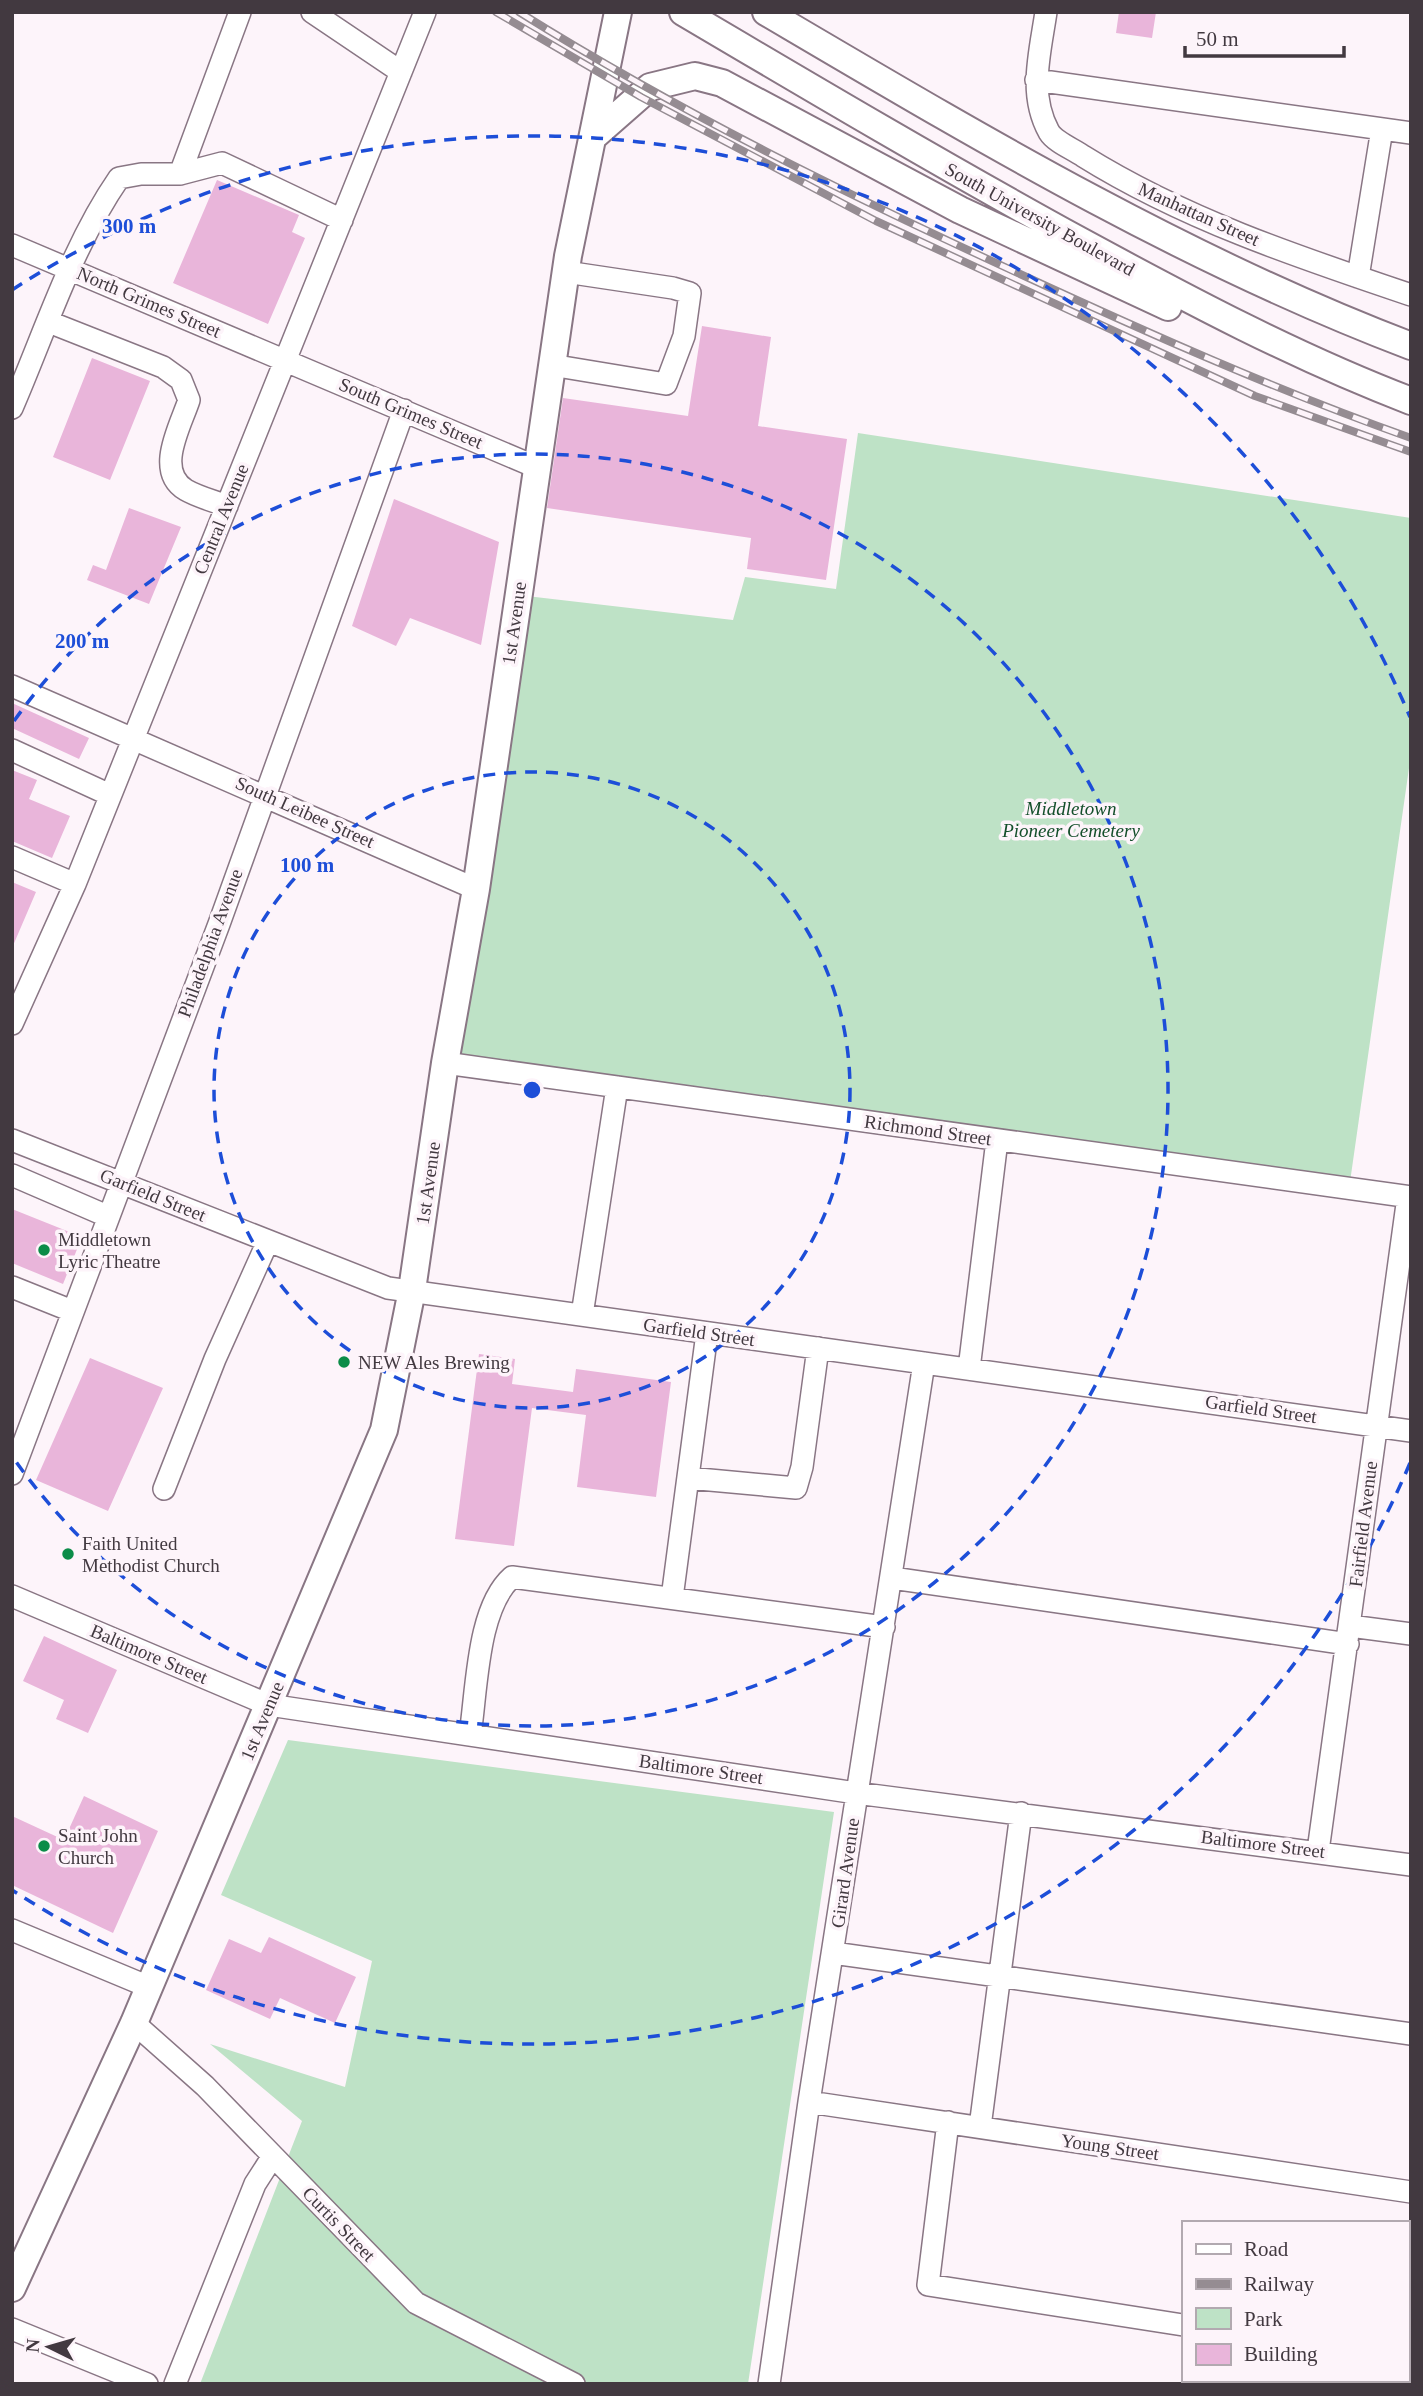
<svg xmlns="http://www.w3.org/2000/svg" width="1423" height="2396" font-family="Georgia,serif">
  <rect width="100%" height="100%" fill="#fdf4fa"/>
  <path fill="#bee2c6" d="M858,433l553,85v236l-62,435 -904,-126 73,-468 215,25 12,-43 91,12z
    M288,1740l546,72 -86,572h-548l102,-263 -92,-77 135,43 27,-126 -151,-66z"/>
  <path fill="#e9b5da" d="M1119,12h37l-4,26 -36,-5z
    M217,180l82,35 -7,17 13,6 -37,86 -95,-41z
    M702,326l69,11 -13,89 89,13 -21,141 -79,-11 4,-31 -204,-30 16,-110 125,18z
    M92,358l58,23 -40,99 -57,-23z
    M394,499l105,43 -18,103 -71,-27 -14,28 -44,-20z
    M129,508l52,19 -32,77 -62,-24 6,-15 13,5z
    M12,703l77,35 -10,21 -67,-31z
    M12,770l25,10 -8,19 41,17 -18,42 -40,-17z
    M12,882l24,10 -24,56z
    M12,1209l70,28 -19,47 -51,-21z
    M479,1354l36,5 -3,25 61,8 3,-23 95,13 -15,115 -79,-10 9,-72 -54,-7 -18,138 -59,-7z
    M90,1358l73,30 -55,123 -72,-31z
    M44,1636l73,34 -29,63 -32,-14 8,-19 -41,-19z
    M84,1796l74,35 -45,102 -101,-48v-69l52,24z
    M269,1937l87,40 -21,46 -55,-25 -10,21 -64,-29 23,-51 32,14z"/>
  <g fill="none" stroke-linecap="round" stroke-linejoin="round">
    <g stroke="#897684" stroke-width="24">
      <path id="minor" d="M312,12l89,60
        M1046,12c-6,41 -18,82 3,120 6,10 24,17 34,24 101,63 215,101 328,139
        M1036,80l375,53
        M180,174l60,-162
        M12,245l524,222
        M1358,277l24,-148
        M49,322l114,45 18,13 8,20c-8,25 -35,71 -3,90 12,7 28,11 41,16
        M551,365l115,19 18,-48 6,-43 -17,-5 -107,-16
        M12,408c33,-76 60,-162 107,-230l22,-4h39l42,-11 120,57
        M12,686l464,203
        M12,750l98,45
        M12,857l63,27
        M12,1024l63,-140 350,-872
        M445,1063l966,134
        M12,1140l376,148 1023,143
        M12,1175l95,41
        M12,1287l60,24
        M582,1315l35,-228
        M969,1369l28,-229
        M12,1474l207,-550 185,-514
        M688,1478l108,10 6,-21 16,-119
        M164,1489l51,-130 53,-118
        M892,1578l456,66
        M12,1596l257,109 587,88 555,72
        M672,1598l35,-265
        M1350,1626l61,8
        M470,1735c7,-46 7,-127 42,-158l372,50
        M1318,1851l90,-654
        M12,1930l137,57
        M833,1953l578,81
        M134,2023l71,63 211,217 158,81
        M809,2102l602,90
        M948,2122l-20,163 255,40
        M980,2127l41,-314
        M12,2329l135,55
        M1407,2360h4
        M175,2384l80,-200 18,-28
        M769,2384l40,-282 115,-739"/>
    </g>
    <g stroke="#897684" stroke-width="30">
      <path id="major" d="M683,12c132,78 264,156 399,230 107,58 214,115 329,159
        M766,12c209,123 418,248 645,334
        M593,137l57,-50 45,-11 27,7 238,127 208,97
        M12,2288l122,-265 250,-593 28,-140 33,-227 31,-174 92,-633 50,-244"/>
    </g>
    <use href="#minor" stroke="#fff" stroke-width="21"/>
    <use href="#major" stroke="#fff" stroke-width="26"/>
    <g stroke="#958c92" stroke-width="8">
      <path id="rail" d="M496,12l145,85 235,124 379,175 156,56
        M519,12c160,100 331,184 501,262 128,59 258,117 391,164"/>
    </g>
    <use href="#rail" stroke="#fdf4fa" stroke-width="5" stroke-dasharray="16" stroke-linecap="butt"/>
  </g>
  <g fill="none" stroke="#1d4ed8" stroke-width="3.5" stroke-dasharray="12 9">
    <circle cx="532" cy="1090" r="318"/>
    <path d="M14 721A636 636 0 1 1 14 1459"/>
    <path d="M1410 1463A954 954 0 0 1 12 1890M12 290A954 954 0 0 1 1410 717"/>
  </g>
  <g fill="#0b8c48" stroke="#fdf4fa" stroke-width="2.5">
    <circle cx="44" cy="1250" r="7"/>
    <circle cx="344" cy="1362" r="7"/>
    <circle cx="68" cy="1554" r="7"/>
    <circle cx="44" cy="1846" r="7"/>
  </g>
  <g text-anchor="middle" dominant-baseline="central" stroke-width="7" stroke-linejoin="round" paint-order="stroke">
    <g font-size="19" fill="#423940" stroke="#fdf4fa">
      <text transform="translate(1199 214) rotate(24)">Manhattan Street</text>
      <text transform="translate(1040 219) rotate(29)">South University Boulevard</text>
      <text transform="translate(149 302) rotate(23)">North Grimes Street</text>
      <text transform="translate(411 413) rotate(23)">South Grimes Street</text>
      <text transform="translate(221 519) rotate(-68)">Central Avenue</text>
      <text transform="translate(514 623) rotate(-82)">1st Avenue</text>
      <text transform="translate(305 812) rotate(24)">South Leibee Street</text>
      <text transform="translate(210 943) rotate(-70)">Philadelphia Avenue</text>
      <text transform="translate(928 1130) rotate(8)">Richmond Street</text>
      <text transform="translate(428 1183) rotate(-82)">1st Avenue</text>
      <text transform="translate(153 1195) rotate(22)">Garfield Street</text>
      <text transform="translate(699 1332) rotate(8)">Garfield Street</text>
      <text transform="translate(1261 1409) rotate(8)">Garfield Street</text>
      <text transform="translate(1363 1524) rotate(-83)">Fairfield Avenue</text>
      <text transform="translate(149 1654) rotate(23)">Baltimore Street</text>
      <text transform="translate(262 1721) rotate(-67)">1st Avenue</text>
      <text transform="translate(701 1769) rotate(8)">Baltimore Street</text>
      <text transform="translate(1263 1844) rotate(7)">Baltimore Street</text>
      <text transform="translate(845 1873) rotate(-82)">Girard Avenue</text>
      <text transform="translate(1110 2147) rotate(8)">Young Street</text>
      <text transform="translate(339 2224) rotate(46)">Curtis Street</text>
    </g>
    <g font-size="19" font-style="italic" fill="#144f2b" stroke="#fdf4fa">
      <text x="1071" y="808">Middletown<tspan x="1071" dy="22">Pioneer Cemetery</tspan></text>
    </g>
    <g font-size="19" fill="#423940" stroke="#fdf4fa" text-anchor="start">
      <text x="58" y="1239">Middletown<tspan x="58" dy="22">Lyric Theatre</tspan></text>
      <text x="358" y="1362">NEW Ales Brewing</text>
      <text x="82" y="1543">Faith United<tspan x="82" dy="22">Methodist Church</tspan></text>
      <text x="58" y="1835">Saint John<tspan x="58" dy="22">Church</tspan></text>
    </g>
  </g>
  <circle cx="532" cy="1090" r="10" fill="#1d4ed8" stroke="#fdf4fa" stroke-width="3.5"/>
  <g font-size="21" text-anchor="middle" font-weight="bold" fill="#1d4ed8" stroke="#fdf4fa" stroke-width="7" stroke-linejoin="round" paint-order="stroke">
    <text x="129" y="233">300 m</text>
    <text x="82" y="648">200 m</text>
    <text x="307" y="872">100 m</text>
  </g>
  <rect width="1423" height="2396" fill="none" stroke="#423940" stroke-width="28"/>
  <rect x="1182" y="2221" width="228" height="161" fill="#fdf4fa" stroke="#b2a9b0" stroke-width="2"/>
  <rect x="1196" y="2244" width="35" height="10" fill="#ffffff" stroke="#b2a9b0" stroke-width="2"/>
  <text x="1244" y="2256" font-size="21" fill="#423940">Road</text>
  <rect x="1196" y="2279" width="35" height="10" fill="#958c92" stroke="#b2a9b0" stroke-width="2"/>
  <text x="1244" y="2291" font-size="21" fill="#423940">Railway</text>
  <rect x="1196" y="2308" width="35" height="21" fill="#bee2c6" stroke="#b2a9b0" stroke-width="2"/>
  <text x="1244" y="2326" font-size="21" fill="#423940">Park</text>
  <rect x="1196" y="2344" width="35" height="21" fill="#e9b5da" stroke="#b2a9b0" stroke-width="2"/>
  <text x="1244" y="2361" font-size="21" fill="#423940">Building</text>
  <g transform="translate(49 2347) rotate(275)" stroke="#fdf4fa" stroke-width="5" paint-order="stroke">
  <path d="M0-5L12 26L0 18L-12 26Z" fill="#423940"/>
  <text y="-10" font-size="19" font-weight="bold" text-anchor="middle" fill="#423940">N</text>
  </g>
  <path d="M1185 46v10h159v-10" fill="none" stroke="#423940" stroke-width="3.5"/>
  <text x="1196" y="46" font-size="21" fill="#423940" stroke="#fdf4fa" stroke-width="5" paint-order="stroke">50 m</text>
</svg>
